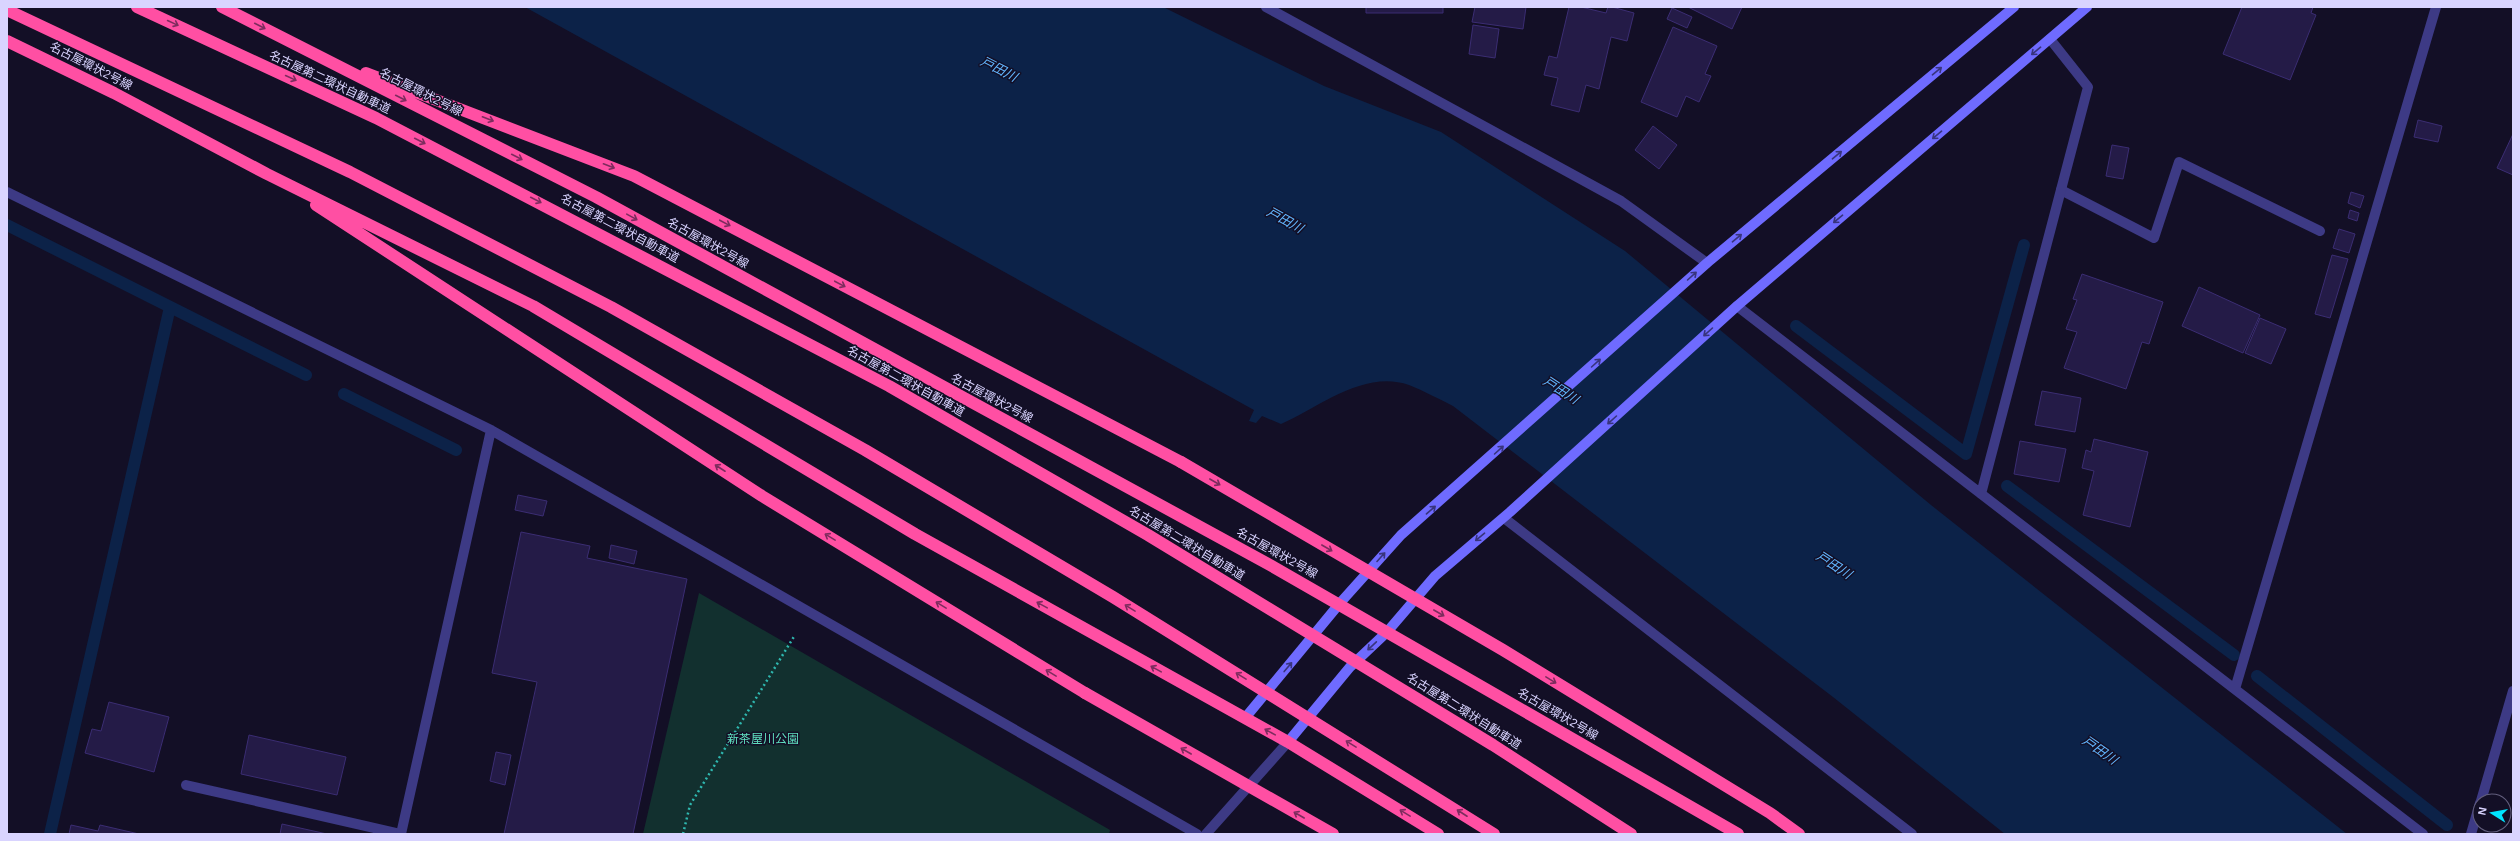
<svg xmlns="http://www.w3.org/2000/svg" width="2520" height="841" font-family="Arial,'Noto Sans JP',sans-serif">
  <rect width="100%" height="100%" fill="#130f26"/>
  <path fill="#12302f" d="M699,593l411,237 -1,4h-466z"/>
  <path fill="#0c2248" d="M525,7h638l161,79 117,46 184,119 306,254 416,329h-342l-172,-137 -380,-291c-14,-7 -29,-15 -44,-21 -44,-16 -90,22 -128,39l-19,-8 -6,7 -7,-2 5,-11z"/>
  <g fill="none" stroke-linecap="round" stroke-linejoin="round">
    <path stroke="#0c2248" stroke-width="12" d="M7,225l299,150
      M1796,326l170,128 58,-209
      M344,394l112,56
      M2007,486l227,169
      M2257,676l190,149
      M50,834l120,-527"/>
  </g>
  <path fill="#241b47" stroke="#3b2d73" d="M1366,7h77v6h-77z
    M1475,7h51l-3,22 -51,-7z
    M1569,7h12l25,6 2,-6h4l22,6 -7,28 -16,-4 -12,52 -13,-4 -7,27 -28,-7 7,-27 -14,-3 5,-19 8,2z
    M1688,7h54l-10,22z
    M2242,7h71l-2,6 5,2 -26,65 -67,-26z
    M1672,8l20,9 -5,11 -20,-9z
    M1473,25l26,4 -4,29 -26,-4z
    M1673,27l44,19 -12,28 6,2 -12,26 -13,-6 -9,21 -36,-15z
    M2418,120l24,6 -4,16 -24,-5z
    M1653,126l24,19 -18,24 -24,-19z
    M2513,134v41l-16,-7z
    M2112,145l17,3 -6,31 -17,-3z
    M2351,192l13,4 -4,12 -12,-5z
    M2350,210l9,3 -2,8 -9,-3z
    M2339,229l16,5 -6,19 -16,-5z
    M2332,255l16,4 -18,59 -15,-4z
    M2082,274l81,28 -14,42 -7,-2 -16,47 -62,-21 13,-36 -11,-3 11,-29 -4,-1z
    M2199,287l61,28 -17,38 -61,-27z
    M2260,318l26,11 -15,35 -26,-11z
    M2042,391l39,7 -6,34 -40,-7z
    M2094,439l54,13 -18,75 -47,-12 11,-44 -12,-3 4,-18 5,2z
    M2020,441l46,8 -7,33 -45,-8z
    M518,495l29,6 -4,15 -28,-6z
    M521,532l69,14 -3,12 100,21 -54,255h-129l33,-152 -45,-9z
    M611,545l26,6 -3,13 -25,-6z
    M109,702l60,15 -15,55 -69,-19 7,-24 9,2z
    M249,735l97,22 -9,38 -96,-21z
    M496,752l15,3 -6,30 -15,-4z
    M282,824l45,10h-47z
    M71,825l27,6 2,-6 39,9h-70z"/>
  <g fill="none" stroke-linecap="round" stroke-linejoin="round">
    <path stroke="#2fb8b0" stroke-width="2.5" stroke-dasharray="2 3" stroke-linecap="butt" d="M683,834l7,-29 105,-170"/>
    <path stroke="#3d3a85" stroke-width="10" d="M2061,190l93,48 25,-76 141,69
      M186,785l215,49"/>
    <path stroke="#3d3a85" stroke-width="10" d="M1266,7l355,194 86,62
      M7,192l484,238 706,404
      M1737,306l686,528
      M1981,494l107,-407 -38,-48
      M1504,518l408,316
      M2235,689l201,-682
      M2481,801l32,-110
      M401,834l90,-404
      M1206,834l82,-92
      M2471,834l9,-31"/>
    <path stroke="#6f6bff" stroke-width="10" d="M1245,718l95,-115 61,-68 306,-272 307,-256
      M1288,742l62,-75 37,-35 48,-56 75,-64 227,-206 350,-299"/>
    <path stroke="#ff4fa3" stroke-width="12" d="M222,7l374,190 674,368 468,269
      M7,41l107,52 153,81 266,132 382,228 373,208 150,92
      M366,73l268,103 547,286
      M316,205l446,291 323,197"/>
    <path stroke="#ff4fa3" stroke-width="12" d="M137,7l239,111 513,268 259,149 345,210 138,89
      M7,10l343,162 261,135 254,143 248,147 381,237
      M1181,462l322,188 267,163 29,21
      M1085,693l248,141"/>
  </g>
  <defs><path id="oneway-shaft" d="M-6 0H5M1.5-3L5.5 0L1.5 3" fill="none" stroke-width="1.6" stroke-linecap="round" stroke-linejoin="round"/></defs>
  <g stroke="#7d2c5e">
    <use href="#oneway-shaft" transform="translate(173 23) rotate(25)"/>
    <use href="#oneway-shaft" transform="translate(260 26) rotate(27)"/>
    <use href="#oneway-shaft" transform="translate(291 78) rotate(25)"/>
    <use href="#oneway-shaft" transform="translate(401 98) rotate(27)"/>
    <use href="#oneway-shaft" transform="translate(488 119) rotate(21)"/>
    <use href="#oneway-shaft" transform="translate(420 141) rotate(27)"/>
    <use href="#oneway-shaft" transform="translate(517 157) rotate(27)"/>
    <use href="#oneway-shaft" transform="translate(609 166) rotate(21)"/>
    <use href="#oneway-shaft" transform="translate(536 200) rotate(27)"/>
    <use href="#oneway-shaft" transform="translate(632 217) rotate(29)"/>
    <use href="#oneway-shaft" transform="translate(725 223) rotate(28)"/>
    <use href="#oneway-shaft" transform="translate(840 284) rotate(28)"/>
    <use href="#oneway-shaft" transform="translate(720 468) rotate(-147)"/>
    <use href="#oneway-shaft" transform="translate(1215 482) rotate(30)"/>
    <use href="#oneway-shaft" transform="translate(830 537) rotate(-149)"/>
    <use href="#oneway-shaft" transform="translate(1327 548) rotate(30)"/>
    <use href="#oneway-shaft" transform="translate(941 605) rotate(-149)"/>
    <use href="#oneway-shaft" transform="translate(1042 605) rotate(-151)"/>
    <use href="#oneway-shaft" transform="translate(1130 608) rotate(-148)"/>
    <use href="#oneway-shaft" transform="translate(1439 613) rotate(30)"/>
    <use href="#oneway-shaft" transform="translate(1156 669) rotate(-151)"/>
    <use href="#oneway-shaft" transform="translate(1051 673) rotate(-149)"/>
    <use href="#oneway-shaft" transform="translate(1241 676) rotate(-148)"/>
    <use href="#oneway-shaft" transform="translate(1551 680) rotate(31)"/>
    <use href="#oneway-shaft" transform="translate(1270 732) rotate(-151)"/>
    <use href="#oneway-shaft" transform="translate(1351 744) rotate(-148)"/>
    <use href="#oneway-shaft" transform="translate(1186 751) rotate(-150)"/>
    <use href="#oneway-shaft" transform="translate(1405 813) rotate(-149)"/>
    <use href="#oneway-shaft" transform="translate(1462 813) rotate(-147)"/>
    <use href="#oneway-shaft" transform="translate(1299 815) rotate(-150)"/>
  </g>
  <g stroke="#38347d">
    <use href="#oneway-shaft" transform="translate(2036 51) rotate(140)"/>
    <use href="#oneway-shaft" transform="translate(1937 71) rotate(-40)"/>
    <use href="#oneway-shaft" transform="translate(1937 135) rotate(140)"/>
    <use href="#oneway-shaft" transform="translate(1837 155) rotate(-40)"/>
    <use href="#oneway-shaft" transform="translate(1838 219) rotate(140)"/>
    <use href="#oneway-shaft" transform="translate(1737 238) rotate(-40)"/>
    <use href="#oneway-shaft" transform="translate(1692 276) rotate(-42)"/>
    <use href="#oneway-shaft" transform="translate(1708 332) rotate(138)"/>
    <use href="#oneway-shaft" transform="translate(1596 363) rotate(-42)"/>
    <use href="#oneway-shaft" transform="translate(1612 420) rotate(138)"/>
    <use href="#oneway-shaft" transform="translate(1499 450) rotate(-42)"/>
    <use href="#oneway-shaft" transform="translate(1431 510) rotate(-41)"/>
    <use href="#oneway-shaft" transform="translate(1480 537) rotate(140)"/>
    <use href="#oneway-shaft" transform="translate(1381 557) rotate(-48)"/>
    <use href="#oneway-shaft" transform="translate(1372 646) rotate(137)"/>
    <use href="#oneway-shaft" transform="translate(1288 667) rotate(-50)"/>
  </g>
  <g text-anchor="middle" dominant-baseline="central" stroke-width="3" stroke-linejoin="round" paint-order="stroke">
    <g font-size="12" fill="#d9d4ff" stroke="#130f26">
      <text transform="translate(91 66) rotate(27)">名古屋環状2号線</text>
      <text transform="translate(330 82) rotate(25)">名古屋第二環状自動車道</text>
      <text transform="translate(421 92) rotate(27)">名古屋環状2号線</text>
      <text transform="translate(620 228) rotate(28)">名古屋第二環状自動車道</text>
      <text transform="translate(708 243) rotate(29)">名古屋環状2号線</text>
      <text transform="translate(906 381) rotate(29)">名古屋第二環状自動車道</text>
      <text transform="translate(992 398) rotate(28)">名古屋環状2号線</text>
      <text transform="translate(1187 543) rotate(31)">名古屋第二環状自動車道</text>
      <text transform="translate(1277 553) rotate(29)">名古屋環状2号線</text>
      <text transform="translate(1464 711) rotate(32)">名古屋第二環状自動車道</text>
      <text transform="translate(1558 714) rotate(30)">名古屋環状2号線</text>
    </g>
    <g font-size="12" fill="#5fe0c0" stroke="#130f26">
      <text x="763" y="739">新茶屋川公園</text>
    </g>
    <g font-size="13" font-style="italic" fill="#62b6ff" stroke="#130f26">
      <text transform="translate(999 69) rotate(27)">戸田川</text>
      <text transform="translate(1285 220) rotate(29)">戸田川</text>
      <text transform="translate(1561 390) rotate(33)">戸田川</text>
      <text transform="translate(1834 565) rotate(33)">戸田川</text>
      <text transform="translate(2100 750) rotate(35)">戸田川</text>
    </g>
  </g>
  <rect width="2520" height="841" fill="none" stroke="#d9d4ff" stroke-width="16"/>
  <g transform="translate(2492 813) rotate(281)"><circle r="19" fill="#130f26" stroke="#625e7d"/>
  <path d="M0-3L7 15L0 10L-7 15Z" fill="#00e5ff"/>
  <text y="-6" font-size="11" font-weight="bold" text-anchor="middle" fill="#d9d4ff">N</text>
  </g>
</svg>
